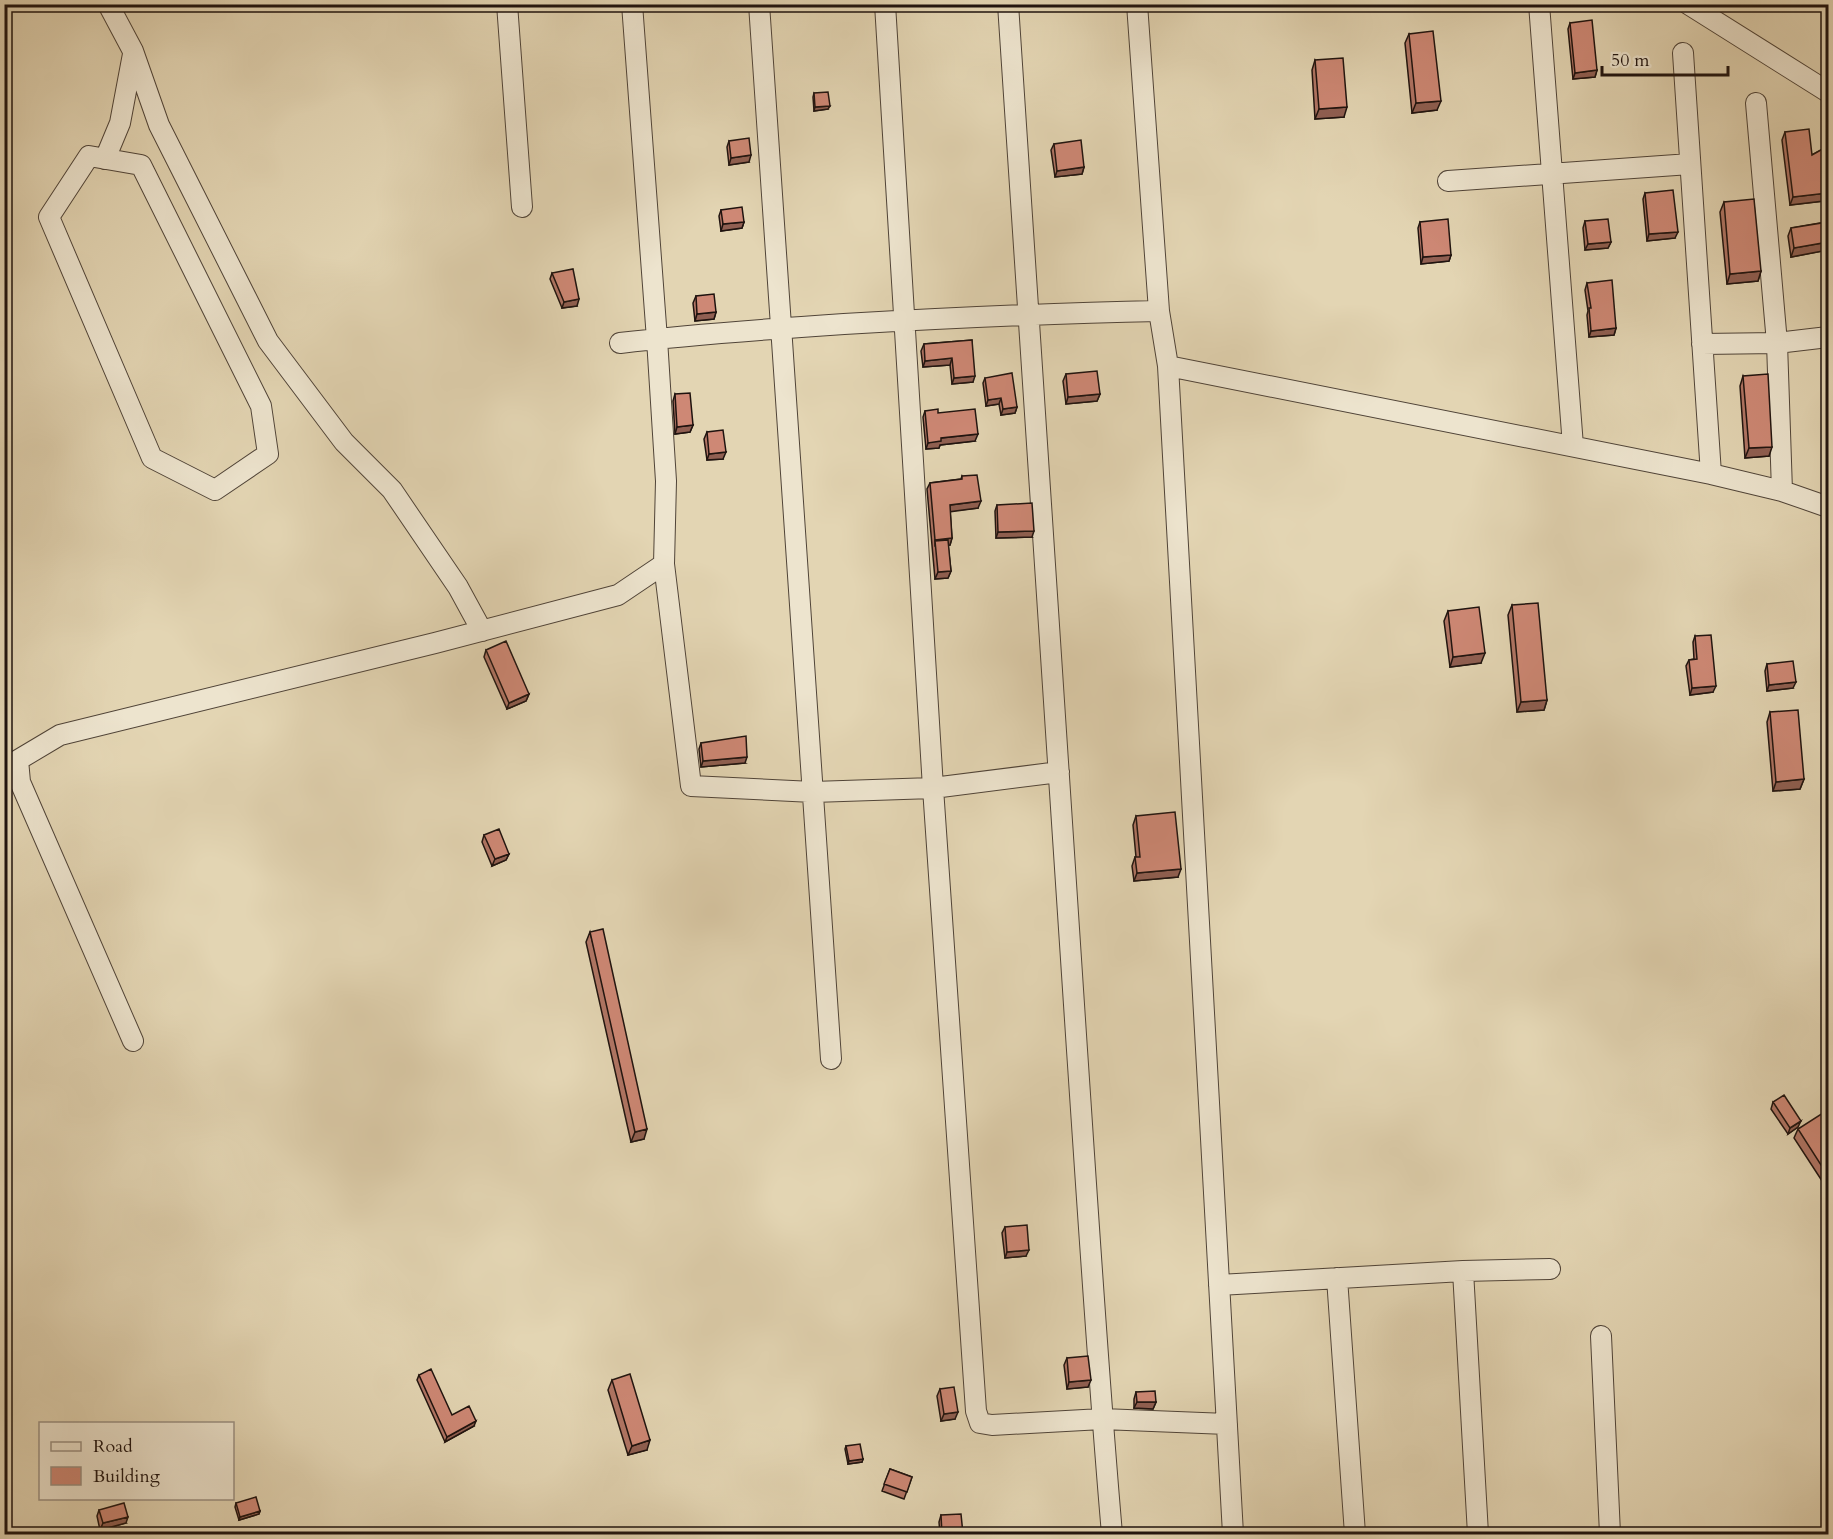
<svg xmlns="http://www.w3.org/2000/svg" width="1833" height="1539" font-family="Cardo,serif">
  <rect width="100%" height="100%" fill="#e3d5b3"/>
  <filter id="stains"><feTurbulence type="fractalNoise" baseFrequency=".00333" numOctaves="4"/><feColorMatrix values="0 0 0 0 .2 0 0 0 0 .09 0 0 0 0 .02 0 0 0 .5 -.17"/></filter>
  <radialGradient id="worn" r=".72"><stop offset=".6" stop-color="#630" stop-opacity="0"/><stop offset="1" stop-color="#630" stop-opacity=".3"/></radialGradient>
  <g fill="none" stroke-linecap="round" stroke-linejoin="round">
    <g stroke="#504438" stroke-width="22">
      <path id="minor" d="M108,4l25,47 26,74 109,216 76,101 48,48 66,97 24,44
        M507,4l15,203
        M632,4l25,335 9,142 -2,83 27,222 122,6 120,-4 126,-16
        M759,4l72,1055
        M885,4l48,784 43,623 4,12 12,2 110,-6 125,5
        M1008,4c25,349 46,698 69,1046 11,162 21,323 35,484
        M1137,4l22,307 9,55 65,1168
        M1539,4l34,442
        M1688,4l140,88
        M1683,53l28,421
        M1756,103l21,240 5,148
        M89,156l52,9 120,241 7,48 -53,36 -63,-32 -103,-241z
        M105,159l15,-36 13,-69
        M1448,181l242,-17
        M620,343c75,-9 149,-14 224,-19 105,-6 210,-11 315,-13
        M1702,344l75,-1 51,-6
        M1168,366l543,108 71,17 46,16
        M133,1041l-113,-259 -2,-22 42,-25 375,-92 183,-48 46,-31
        M1463,1271l15,263
        M1337,1278l18,256
        M1219,1285l244,-14 87,-2
        M1601,1336l9,198"/>
    </g>
    <use href="#minor" stroke="#ede4ce" stroke-width="20"/>
  </g>
  <path fill="#b17565" stroke="#1f130f" stroke-width="1.5" d="M1570,23l27,47 -2,7 -22,2 -5,-50z
    M1409,34l28,76 -25,3 -7,-70z
    M1315,60l29,57 -29,2 -3,-49z
    M814,93l14,16 -14,2 -1,-14z
    M1785,132l27,23 16,-9v106v-2l-37,7 -3,-21 3,-8 35,-6 -2,-21 -34,4 -8,-65z
    M729,141l20,21 -20,3 -2,-18z
    M1054,144l30,23 -2,7 -27,3 -4,-27z
    M1645,193l30,45 -28,3 -4,-42z
    M1724,202l37,69 -3,10 -31,3 -7,-72z
    M721,210l23,12 -2,6 -21,3 -2,-15z
    M1585,221l26,21 -3,6 -23,2 -2,-22z
    M1420,222l31,33 -2,6 -28,3 -3,-36z
    M552,273l25,33 -15,2 -12,-29z
    M1587,283l29,45 -2,7 -25,2 -2,-22 1,-4 -3,-21z
    M696,296l20,16 -2,7 -19,2 -2,-18z
    M972,340l1,42 -21,2 -2,-19 -27,2 -2,-16 3,-7z
    M1066,374l34,20 -3,7 -31,3 -3,-23z
    M1743,376l26,80 -24,2 -5,-72z
    M985,378l32,29 -2,6 -14,2 -2,-11 -13,2 -3,-23z
    M675,394l18,31 -3,7 -15,2 -2,-33z
    M925,411l13,2 37,28 -35,4 -1,3 -13,1 -3,-32z
    M707,432l16,27 -16,1 -3,-21z
    M962,476l16,32 -28,3 2,27 -2,7h-2l3,26 -3,7 -13,1 -8,-90 3,-6 31,-4z
    M997,505l35,32 -36,1 -1,-27z
    M1512,605l35,95 -3,10 -27,2 -9,-97z
    M1448,611l33,52 -31,4 -6,-46z
    M1695,636l18,56 -23,3 -4,-29 3,-6 5,-1 -1,-17z
    M486,650l43,44 -3,7 -19,8 -23,-52z
    M1767,664l26,24 -26,3 -2,-20z
    M1770,712l34,67 -4,10 -27,2 -6,-69z
    M701,743l44,20 -44,4 -2,-18z
    M1136,816l42,61 -44,4 -2,-15 3,-9h1l-3,-32z
    M484,835l25,19 -3,6 -14,6 -10,-24z
    M590,932l54,207 -13,3 -45,-200z
    M1773,1102l25,25 -10,7 -17,-25z
    M1828,1115v70l-2,2 -32,-49 4,-9z
    M1005,1227l21,29 -21,2 -3,-25z
    M1067,1358l21,29 -21,2 -3,-24z
    M419,1375l33,40 22,11 -29,16 -28,-62z
    M612,1380l35,70 -19,5 -20,-65z
    M940,1389l15,30 -14,2 -4,-25z
    M1136,1392l20,10 -3,7 -19,-1v-9z
    M846,1446l17,13 -1,3 -14,2 -3,-15z
    M890,1469l22,8 -8,22 -22,-8z
    M236,1503l24,8 -1,3 -20,6 -4,-13z
    M99,1510l27,13 -26,7 -3,-14z
    M941,1515l22,19h-23l-1,-12z"/>
  <path fill="#905f52" stroke="#1f130f" stroke-width="1.5" d="M1597,70l-2,7 -22,2 2,-6z
    M1441,101l-4,9 -25,3 4,-10z
    M830,106l-2,3 -14,2 1,-4z
    M1347,107l-3,10 -29,2 4,-10z
    M751,155l-2,7 -20,3 2,-7z
    M1084,167l-2,7 -27,3 2,-6z
    M1827,193l-3,8 -34,4 3,-8z
    M744,222l-2,6 -21,3 2,-7z
    M1678,232l-3,6 -28,3 2,-7z
    M1611,242l-3,6 -23,2 3,-6z
    M1828,242v8l-37,7 3,-9z
    M1451,255l-2,6 -28,3 2,-7z
    M1761,271l-3,10 -31,3 3,-10z
    M579,299l-2,7 -15,2 2,-6z
    M716,312l-2,7 -19,2 2,-7z
    M1616,328l-2,7 -25,2 2,-6z
    M952,358l-2,7 -27,2 2,-6z
    M975,376l-2,6 -21,2 2,-6z
    M1100,394l-3,7 -31,3 2,-7z
    M1001,398l-2,6 -13,2 2,-6z
    M1017,407l-2,6 -14,2 2,-6z
    M693,425l-3,7 -15,2 2,-7z
    M978,434l-3,7 -35,4 -1,3 -13,1 2,-6 13,-5z
    M1772,447l-3,9 -24,2 4,-10z
    M726,452l-3,7 -16,1 2,-6z
    M981,501l-3,7 -30,4 2,-7z
    M1034,531l-2,6 -36,1 2,-6z
    M952,538l-2,7 -15,1v-6z
    M951,571l-3,7 -13,1 3,-7z
    M1485,653l-4,10 -31,4 3,-10z
    M1796,682l-3,6 -26,3 2,-6z
    M1716,686l-3,6 -23,3 2,-7z
    M529,694l-3,7 -19,8 2,-6z
    M1547,700l-3,10 -27,2 4,-10z
    M747,757l-2,6 -44,4 2,-6z
    M1804,779l-4,10 -27,2 3,-9z
    M509,854l-3,6 -14,6 3,-7z
    M1181,869l-3,8 -44,4 3,-8z
    M1801,1121l-3,6 -10,7 2,-6z
    M647,1129l-3,10 -13,3 4,-10z
    M1029,1250l-3,6 -21,2 2,-6z
    M1091,1380l-3,7 -21,2 2,-7z
    M1137,1402h19l-3,7 -19,-1z
    M958,1412l-3,7 -14,2 3,-7z
    M476,1421l-2,5 -29,16 2,-5z
    M650,1440l-3,10 -19,5 4,-9z
    M863,1459l-1,3 -14,2 1,-3z
    M260,1511l-1,3 -20,6 1,-3z
    M128,1517l-2,6 -26,7 3,-7z"/>
  <path fill="#ce8875" stroke="#1f130f" stroke-width="1.5" d="M1592,20l5,50 -22,3 -5,-50z
    M1433,31l8,70 -25,2 -7,-69z
    M1343,58l4,49 -28,2 -4,-49z
    M828,92l2,14 -15,1 -1,-14z
    M1809,129l3,26 16,-9v64l-1,-17 -34,4 -8,-65z
    M749,138l2,17 -20,3 -2,-17z
    M1081,140l3,27 -27,4 -3,-27z
    M1673,190l5,42 -29,2 -4,-41z
    M1754,199l7,72 -31,3 -6,-72z
    M742,207l2,15 -21,2 -2,-14z
    M1448,219l3,36 -28,2 -3,-35z
    M1608,219l3,23 -23,2 -3,-23z
    M1828,222v20l-34,6 -3,-20z
    M573,269l6,30 -15,3 -12,-29z
    M1612,280l4,48 -25,3 -2,-23h2l-4,-25z
    M714,294l2,18 -19,2 -1,-18z
    M972,340l3,36 -21,2 -2,-20 -27,3 -1,-17z
    M1097,371l3,23 -32,3 -2,-23z
    M1012,373l5,34 -14,2 -2,-11 -13,2 -3,-22z
    M1768,374l4,73 -23,1 -6,-72z
    M690,393l3,32 -16,2 -2,-33z
    M938,409v4l37,-4 3,25 -37,4v3l-13,2 -3,-32z
    M723,430l3,22 -17,2 -2,-22z
    M977,475l4,26 -31,4 2,33 -17,2 -5,-57 32,-4v-3z
    M1032,503l2,28 -36,1 -1,-27z
    M948,540l3,31 -13,1 -3,-31z
    M1538,603l9,97 -26,2 -9,-97z
    M1479,607l6,46 -32,4 -5,-46z
    M1711,635l5,51 -24,2 -3,-28 8,-1 -2,-23z
    M506,641l23,53 -20,9 -23,-53z
    M1793,661l3,21 -27,3 -2,-21z
    M1798,710l6,69 -28,3 -6,-70z
    M746,736l1,21 -44,4 -2,-18z
    M1175,812l6,57 -44,4 -2,-16h5l-4,-41z
    M499,829l10,25 -14,5 -11,-24z
    M603,929l44,200 -12,3 -45,-200z
    M1784,1095l17,26 -11,7 -17,-26z
    M1826,1111l2,4v61l-30,-47z
    M1027,1225l2,25 -22,2 -2,-25z
    M1088,1356l3,24 -22,2 -2,-24z
    M431,1369l21,46 17,-9 7,15 -29,16 -28,-62z
    M630,1374l20,66 -18,6 -20,-66z
    M954,1387l4,25 -14,2 -4,-25z
    M1155,1391l1,11h-19l-1,-10z
    M860,1444l3,15 -14,2 -3,-15z
    M890,1469l22,8 -5,15 -23,-8z
    M256,1497l4,14 -20,6 -4,-14z
    M124,1503l4,14 -25,6 -4,-13z
    M961,1514l2,20h-21l-1,-19z
    M807,1532l1,2h-20z"/>
  <rect width="1833" height="1539" fill="none" stroke="#e3d5b3" stroke-width="24"/>
  <rect x="6" y="6" width="1821" height="1527" fill="none" stroke="#1f130f" stroke-width="3"/>
  <rect x="12" y="12" width="1809" height="1515" fill="none" stroke="#1f130f" stroke-width="1.5"/>
  <rect x="39" y="1422" width="195" height="78" fill="#ede4ce" stroke="#9b9082" stroke-width="1.5"/>
  <rect x="51" y="1442" width="30" height="9" fill="#ede4ce" stroke="#9b9082" stroke-width="1.5"/>
  <text x="93" y="1452" font-size="18" fill="#1f130f">Road</text>
  <rect x="51" y="1467" width="30" height="18" fill="#ce8875" stroke="#9b9082" stroke-width="1.5"/>
  <text x="93" y="1482" font-size="18" fill="#1f130f">Building</text>
  <path d="M1602 66v9h126v-9" fill="none" stroke="#1f130f" stroke-width="3"/>
  <text x="1611" y="66" font-size="18" fill="#1f130f" stroke="#ede4ce" stroke-width="4.5" paint-order="stroke">50 m</text>
  <rect width="100%" height="100%" filter="url(#stains)"/>
  <rect width="100%" height="100%" fill="url(#worn)"/>
</svg>
